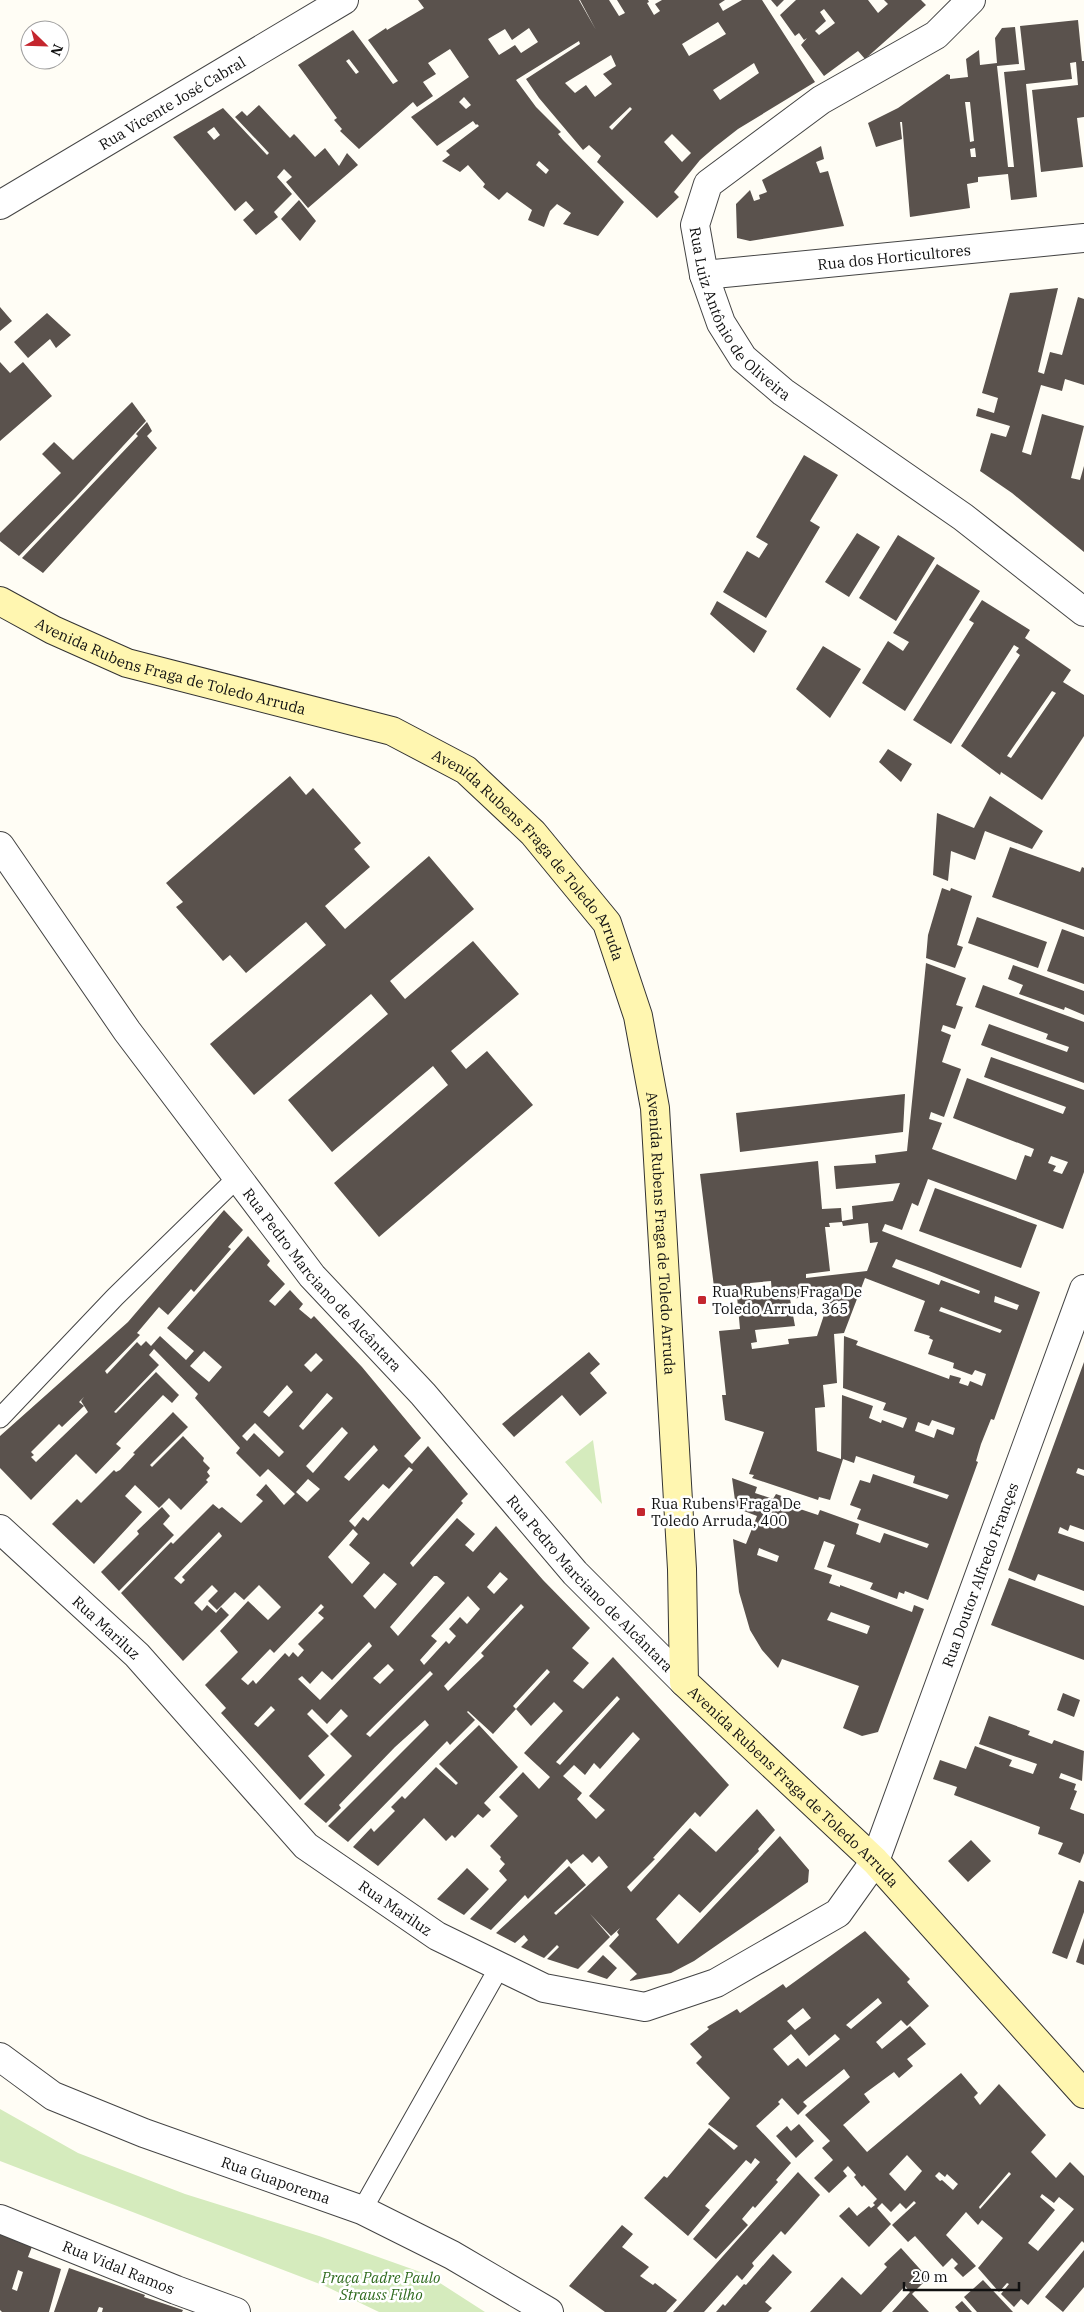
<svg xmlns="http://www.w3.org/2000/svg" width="1084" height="2312" font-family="'IBM Plex Serif',serif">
  <rect width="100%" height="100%" fill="#fffdf5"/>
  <path fill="#d5ebbd" d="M593,1440l9,64 -37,-42z
    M0,2109l78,44 107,41 134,42 107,38 59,38h-106l-54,-26 -325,-125z"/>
  <path fill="#5a524d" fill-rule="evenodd" d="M418,0h161l17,30 -16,-30h29l10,16 6,-3 -8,-13h31l1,2 -2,1 7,12 6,-4 -5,-7 7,-4h63l-6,4 4,7 19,-11h20l53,82 -77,47 -23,18 -15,13 -26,32 5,5 -22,21 -60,-56 4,-6 -12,-11 -6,5 -44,-52 -13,-19 54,-35 -1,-3 -63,39 20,27 25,25 -3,2 5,6 61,62 -26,34 -35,-12 8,-11 -14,-9 -7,7 -6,16 -16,-7 4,-10 -25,-18 -8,8 -16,-13 2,-3 -17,-19 -8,7 -18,-11 8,-6 -4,-4 33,-25 -2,-2 -1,1 -3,-4 -36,25 -26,-29 58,-40 -19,-28 -22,14 8,11 -13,8 10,14 -16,11 -4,-5 -54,47 -19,-18 2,-2 -8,-9 3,-2 -39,-53 55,-35 40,54 5,-3 -30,-41 18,-12 1,2 37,-22zM718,22l8,12 -37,22 -7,-12zM529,28l9,14 -17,11 -6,-8 -16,10 -11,-16 17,-10 7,11zM611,55l5,11 -13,8 9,10 -17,13 -9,-12 -11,8 -10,-10zM349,59l10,13 -3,2 -10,-13zM754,63l5,10 -39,27 -7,-10zM464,97l7,8 -5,4 -7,-7zM630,107l2,2 -20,21 -3,-3zM672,134l19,19 -9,9 -18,-20zM539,161l10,9 -3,4 -10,-9z
    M771,0h13l-7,7z
    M796,0h72l10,13 10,-9 -4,-4h37l5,5 -61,54 -7,-8 -34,25 -23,-31 6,-7 -3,2 -5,-7 -4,3 -15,-21zM824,9l11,14 -16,12 -4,-4 11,-10 -6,-9z
    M1078,20l4,41h2v56l-7,1 6,49 -42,5 -9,-82 46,-5 -2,-23 -6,1 2,16 -46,5 11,113 -26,3 -3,-26 -30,3v5l-11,2 3,24 -60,9 -8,-95h-2l2,17 -26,8 -8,-24 30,-15 49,-34 3,1v4l18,-2 -2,-18 13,-9 1,15 17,-2 -2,-25 7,-10 13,-1 4,37 -22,2 11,101h6l-10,-95 21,-2 -5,-44zM965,102h5l4,39 -4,1zM975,148l1,9h-5l-1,-8z
    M259,105l31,33 4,-4 3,3 18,20 10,-9 14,18 8,-13 11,12 -50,43 -22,-26 6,-5 -8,-8 -7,8 15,17 -18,18 4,5 -22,18 -13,-15 11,-10 -8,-9 -11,10 -62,-74 50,-29 44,47 2,-2 -34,-36 7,-6 5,5zM214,127l6,8 -6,5 -7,-8z
    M821,146l3,13 -8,3 4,11 8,-2 16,55 -94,15 -13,-3 -1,-34 14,-14 4,11 6,-2 -1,-4 8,-3 -5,-12z
    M299,200l17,21 -16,20 -19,-22z
    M1058,288l-20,84 6,2 6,-22 12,3 16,-58 6,2v86l-19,-6 -3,12 -21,-6 -19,67 9,3 11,-41 42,12 -13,52 9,2 4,-14v86l-72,-59 -32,-22 11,-38 15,4 4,-11 -34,-10 2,-8 16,5 4,-15 -16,-5 28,-100z
    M0,307l12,14 -12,10z
    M47,313l24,22 -15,13 -6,-9 -22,19 -14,-16z
    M0,362l10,11 13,-11 29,34 -52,45z
    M132,402l14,19 -70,76 -57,59 -19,-15v-8l61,-60 -19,-19 12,-12 19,18z
    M147,422l5,9 -5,5 10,12 -114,125 -21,-15 116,-122 -2,-2z
    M804,455l34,20 -28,46 10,6 -54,91 -43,-26 24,-41 12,7 9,-14 -12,-7z
    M857,533l23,14 -31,50 -24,-15z
    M898,535l37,23 -39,63 -37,-23z
    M937,564l43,27 -75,120 -43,-28 26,-42 15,10 6,-9 -16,-9z
    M982,600l48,30 -5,8 46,32 -8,12 21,13v41l-42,64 -41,-28 -1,3 -39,-29 59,-91 -4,-3 3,-4 -5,-3 -63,99 -38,-24 61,-97 -5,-3zM1052,691l4,2 -45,65 -4,-2z
    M717,601l50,30 -13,22 -44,-39z
    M823,646l38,23 -31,49 -34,-29z
    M888,749l24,15 -11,18 -22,-20z
    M290,776l16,19 7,-7 48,55 -7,6 16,18 -45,39 20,23 84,-73 45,53 -84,72 15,18 68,-58 46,53 -68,57 15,18 21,-18 46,54 -154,132 -45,-54 114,-98 -15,-19 -101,86 -44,-52 100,-86 -17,-20 -117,101 -44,-51 116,-99 -20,-23 -60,51 -16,-18 -7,6 -47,-54 7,-5 -17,-19z
    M990,796l53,35 -11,18 -47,-18 -10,29 -24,-9 -3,30 -15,-6 4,-62 37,15z
    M1010,847l70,25 2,-5 2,1v62l-92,-33z
    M942,888l8,3 1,-3 21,8 -15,49 6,2 -8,21 -29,-10 2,-23z
    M977,917l70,25 -9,26 -70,-25z
    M1062,929l22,8v47l-37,-13z
    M926,963l40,15 -10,27 7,2 -8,22 -12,-4 -2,6 10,4 -9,27 19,7 -17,48 -13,-5 -2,7 13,4 -10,26 84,31 9,-25 6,2 3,-8 -81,-31 14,-40 96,36 3,-7 -82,-30 7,-20 93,33v82l-21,57 -135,-50 -10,27 -6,-3 -10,27 -17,-6 -3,7 158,61 -46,128 -3,-1 -10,25 -5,17 2,1 -50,138 -23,-9 -1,3 -5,-2 -2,7 -27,-10 3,-6 -46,-16 8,-22 -11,-4 -10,28 18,6 -3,8 11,4v-2l72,27 2,-7 10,4 -46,123 -16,4 -19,-8 16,-42 -77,-27 -4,9 -16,-18 -12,-20 -11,-38 -6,-53 13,5 11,-28 -21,-8 -4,-30 25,9 -2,6 18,6 3,-5 14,5 -2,6 30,10 2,-5 39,14 -3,10 24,9 4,-10 43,15 2,-4 -72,-25 4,-10 -11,-4 10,-25 10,3 3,-9 74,25 2,-4 -36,-12 2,-7 -59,-20 -2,7 -11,-4 -13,41 -11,-3 -1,3 -66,-22 2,-3 -5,-1 15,-42 -39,-12 -3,-25h4l-7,-64 21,-2 -4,-44 -22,2 -14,-113 118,-13 4,48 19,-1 1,13 11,-2 -1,-13 41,-5 7,-18 -64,6 -2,-23 42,-3 -1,-8 32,-4zM1051,1156l17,6 -6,12 -9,-3 3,-5 -8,-3zM842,1222l1,4 25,-3 2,20 8,-1 -11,29 -61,7v-4l24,-3 -5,-44h5l-1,-4zM896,1259l33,12 51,20 -1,3 -38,-14 -2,5 -47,-18zM865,1278l60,23 -11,30 16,5 -1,2 4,2 -5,14 26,9 -1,5 19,7 3,-5 11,4 -4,12 -12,-5 -2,5 -9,-3 2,-5 -11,-3 -1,4 -93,-34 2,-4 -14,-5 -1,52 43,15 -3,7 24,8 -4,10 -21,-8 -1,3 -12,-5 4,-12 -31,-11 -1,64 -24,-8 -2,-43 10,-1 -2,-22 14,-2 -3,-49 10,-1zM771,1281l1,13 -20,2 -2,-13zM831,1294l-14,42 -29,3 1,5 -37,5 -1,-6 6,-1 -2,-12 40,-4 -5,-27zM995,1296l24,9 -2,5 -23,-8zM941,1307l61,23 -2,3 -61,-22zM932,1420l23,8 -2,7 -16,-6 -3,9 -19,-7 3,-9 11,4zM759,1548l20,8 -2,6 -20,-7zM831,1612l39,14 -3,8 -40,-14z
    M1013,965l71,26v24l-19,-8 -1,3 -45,-16 4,-9 -15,-6z
    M983,985l101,37v61l-103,-38 8,-21 78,28 2,-5 -23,-8 2,-5 -73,-27z
    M905,1094l-2,38 -163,20 -4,-39z
    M935,1188l102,37 -16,43 -102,-37z
    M224,1210l19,20 -15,17 3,2 -37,43 -3,-3 -23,26 -9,-8 -22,26 3,2 -35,36 2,3 30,-32 4,4 5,-5 5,5 9,-10 26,24 8,-9 -27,-23 81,-92 22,25 -3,4 18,19 -16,17 6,5 15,-16 13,14 -4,5 12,10 3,-3 48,51 59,71 -17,18 8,8 16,-18 40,48 -7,7 2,2 -53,60 3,4 44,-49 18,16 -10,11 8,7 23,-26 47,54 47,48 -18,20 17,15 -16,18 10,8 30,-32 116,128 -29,32 -5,-5 -42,46 2,1 -28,28 4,5 59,-64 26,24 41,-43 18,21 -17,19 1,2 -59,62 -21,-19 -23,25 22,25 102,-108 29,34 -1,12 -114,79 -23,12 -42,8 8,-7 -28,-28 10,-11 -2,-3 3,-4 -9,8 -21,-22 20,23 -32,32 -31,-10 12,-12 -2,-2 -13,13 -23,-11 7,-7 -4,-5 -9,8 -19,-10 73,-67 17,19 -32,28 2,2 52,-48 -9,-11 -7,7 -9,-9 -12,10 -4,-5 -39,40 -3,-4 -34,35 -21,-11 37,-39 -8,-9 6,-7 -5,-5 1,-2 -11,-11 28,-30 -19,-19 24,-25 16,17 11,-12 -26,-24 39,-42 -9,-9 -23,24 -15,-17 -23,25 -25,-23 -1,1 8,8 -25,25 -3,-4 -99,101 -20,-16 101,-101 -4,-5 -30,27 -56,58 2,3 -15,15 -22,-19 48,-48 -22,-22 18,-18 -7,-7 -14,15 -15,-15 -5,5 22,22 -21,20 17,19 -25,25 -79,-87 5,-5 -21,-23 33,-33 -18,-21 28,-30 20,19 13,-13 -22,-22 -15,15 -9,-8 -18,18 -9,-9 10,-10 -6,-6 -18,18 8,8 5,-6 9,8 5,-6 8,8 -46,46 -62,-68 50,-51 2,2 40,-40 6,5 3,-2 19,16 22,-22 -7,-6 10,-11 18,21 11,-11 -27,-25 -8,8 -24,-24 4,-5 -45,-50 3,-4 -44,-45 -5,6 10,10 -45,47 2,1 40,-41 23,23 -7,8 -9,-8 -47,49 5,4 -25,26 -20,-20 -45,46 -31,-32v-32l128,-114zM204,1351l18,16 -13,15 -19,-16zM316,1353l7,7 -12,12 -7,-7zM287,1385l6,7 -24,25 -6,-5zM327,1393l6,5 -30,32 -4,-4zM84,1397l-3,4 7,11 -52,50 -5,-5 3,-2 -3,-3 28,-28 3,3 22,-21 -5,-4zM255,1423l29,29 -5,5 -25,-24 -7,8 -5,-5zM342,1427l6,6 -35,40 -7,-7zM374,1445l4,5 -29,31 -5,-4zM409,1467l4,3 -45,51 -5,-4 -8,10 -6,-6 34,-37 6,5zM308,1479l12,10 -13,13 -11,-10zM353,1529l5,5 -9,11 21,18 -18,21 -24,-27zM219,1532l3,4 -40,41 3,3 -4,4 -7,-6zM500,1572l8,7 -14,15 -7,-7zM384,1573l13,11 -22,25 -12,-13zM434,1576h3l8,7 -47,53 -8,-9zM468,1596l12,13 -13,15 -7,-7 -11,12 7,7 -7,8 -3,-3 -22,24 -4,-5 17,-19 -6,-5zM321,1604l3,3 -6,6 6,5 -26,26 6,6 -6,7 -5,-5 -4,5 -4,-4 -29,31 -3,-4 -5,5 -7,-6 29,-30 4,4zM521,1604l3,3 -43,46 3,3 -36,35 -4,-5zM369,1642l3,4 -52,54 -22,-21 4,-3 8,8 12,-13 10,9zM388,1664l6,6 -14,14 -7,-6zM547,1669l3,3 -34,37 -3,-3zM430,1671l3,3 -63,63 -4,-3zM617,1696l3,3 -60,66 -4,-3zM271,1706l4,4 -17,17 -4,-3zM633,1732l7,7 -51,57 16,14 -9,9 -19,-20 5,-6 -19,-17 11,-11 11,10 9,-12 6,6z
    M589,1352l11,12 -10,9 17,20 -27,23 -18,-21 -48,42 -12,-13z
    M1084,1362v108l-6,-2 -2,5 8,3v54l-14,-5 -2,6 -8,-4 -2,6 26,9v49l-46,-17 -3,7 -27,-11z
    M173,1412l15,15 -38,38 2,2 31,-31 21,22 -1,3 7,7 -3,4 3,4 -4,4 2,2 -27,28 -12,-12 -10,10 -24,-23 -10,11 17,16 -48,52 -42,-40 25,-25 4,4 33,-33 2,2 4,-2 15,-16 -2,-1z
    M162,1507l8,9 -7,8 11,11 -55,56 -18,-19 38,-38 -2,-3z
    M1009,1578l75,28v54l-93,-35z
    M1063,1693l17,7 -6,17 -17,-7z
    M989,1716l41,15 -2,4 24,9 2,-4 30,11 -2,30 -21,-8 -2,5 17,6 -2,6 3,1 -7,18 14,5v39l-4,10 -22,-9 5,-11 -25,-9 2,-7 -86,-32 3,-8 -24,-8 7,-19 26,9 9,-23 37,14 -3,6 24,8 4,-10 -58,-20z
    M479,1725l39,42 -34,36 7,7 -8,8 -5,-4 -23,24 -3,-3 -6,6 -22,-23 -46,48 -25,-19 18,-19 3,4 21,-21 -4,-4 11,-11 3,3 31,-32 20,18 2,-2 -19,-19z
    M971,1840l20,21 -23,21 -20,-21z
    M467,1868l22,21 -25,26 -27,-16z
    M1079,1880l5,2v30l-17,47 -15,-6z
    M865,1931l45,48 -3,3 22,24 -22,20 -6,-6 -25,22 6,7 28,-23 16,18 -19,15 6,7 -14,12 -5,-6 -30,22 6,8 -27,23 2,2 22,25 94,-79 17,20 -4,4 6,8 19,-21 47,51 -15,17 25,26 14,-16 14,14v67l-2,-2 -54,64 -7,-6 -7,8 -13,-13 8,-10 -2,-1 -8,9 -21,-24 25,-30 -21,-18 -4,5 -12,-13 -20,23 30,31 -13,11 -9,-9 4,-4 -6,-6 -9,9 -28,-31 -7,6 -16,-17 24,-22 -2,-2 -8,8 -6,-6 -9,9 -9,-9 -5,5 14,16 -22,23 -30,-31 10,-9 8,9 12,-10 2,2 4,-3 -2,-2 4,-4 -13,-14 -2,2 -8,-10 2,-2 -8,-9 -5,5 4,5 -18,17 -15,-15 19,-18 -11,-12 8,-7 -25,-26 45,-38 -6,-8 -41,33 4,4 -9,9 -16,-17 -4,4 2,2 -24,22 35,37 -15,17 2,2 -23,26 -2,-2 -11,13 6,6 -32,34 -23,-20 67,-77 -5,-4 -4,6 -5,-4 -41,46 5,4 -22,26 -44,-38 20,-22 3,2 42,-50 25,22 4,-4 -30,-22 22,-26 -34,-35 6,-6 -12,-13 19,-15 -2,-2 30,-18 3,4 43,-29 3,4zM878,1998l4,5 -31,26 -5,-4zM803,2008l8,10 -16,12 -8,-9zM791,2034l18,22 26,-22 5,5 -34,28 -8,-9 -10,8 -15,-17zM907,2155l15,16 -17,20 -16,-17zM939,2172l6,5 2,-3 11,10 -5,6 -11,-10 -2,1 -5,-5zM1009,2172l2,2 -31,35 -1,-2zM1042,2194l12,9 5,-6 15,12 -36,42 -10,-8 27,-33 -15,-13z
    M1084,1938v27l-8,-3z
    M603,1955l14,13 -10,11 -20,-7z
    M799,2124l15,17 -18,17 -20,-22 11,-10 4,5z
    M798,2172l22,23 -35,40 -4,-4 -29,32 2,3 -12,14 -5,-5 -33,37h-31z
    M622,2225l11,9 -11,13 27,20 -9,9 13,9 2,-2 22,17 -11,12h-61l-36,-26z
    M0,2232l33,12 -5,13 33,12 -12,43h-47l-2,-2zM18,2270l5,2 -6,19 -5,-2z
    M901,2248l27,30 -16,16 17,18h-37l18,-20 -5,-6 -24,26h-71l32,-35 19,18 26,-28 -3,-3z
    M1084,2250v37l-21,25 -18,-15z
    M773,2254l19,18 -27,30 7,6 -4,4h-52l7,-8 2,2 19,-22 2,1z
    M69,2268l76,27 -1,2 39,13 -1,2h-80l1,-4 -4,-1 -2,5h-43z
    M983,2280l30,32h-36l-13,-15z
    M962,2301l10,11h-13l-4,-5z"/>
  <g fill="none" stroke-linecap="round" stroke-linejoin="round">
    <g stroke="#444" stroke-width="21">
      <path id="lane" d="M0,1418l115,-121 121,-118
        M362,2210l138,-244"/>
    </g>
    <g stroke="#444" stroke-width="30">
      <g id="street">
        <path id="s1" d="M971,0l-35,35 -115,65 -113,84 -13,41 9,50 17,48 22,35 40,34 180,125 121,95"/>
        <path id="s2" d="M0,205l344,-205"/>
        <path id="s3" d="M704,275l380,-37"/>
        <path id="s4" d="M0,846l127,185 185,245 111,118 152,179 109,109"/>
        <path id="s5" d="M0,1529l137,126 169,191 131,90 107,52 101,19 71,-24 122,-70 37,-52 209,-572"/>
        <path id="s6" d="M0,2057l53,39 91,37 218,77 90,45 97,57"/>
        <path id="s7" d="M0,2219l176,71 60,22"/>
      </g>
    </g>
    <g stroke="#333" stroke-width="30">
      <g id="secondary">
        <path id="s8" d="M0,601l53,29 74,33 265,68 74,39 67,63 74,90 31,93 17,92 27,461 2,113 191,179 209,233"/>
      </g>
    </g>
    <use href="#lane" stroke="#fff" stroke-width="19"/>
    <use href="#street" stroke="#fff" stroke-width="28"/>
    <use href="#secondary" stroke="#fff6b0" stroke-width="28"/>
  </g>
  <g fill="#c4262e" stroke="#fff" stroke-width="2">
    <rect x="697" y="1295" width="10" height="10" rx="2.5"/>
    <rect x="636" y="1507" width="10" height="10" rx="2.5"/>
  </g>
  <g text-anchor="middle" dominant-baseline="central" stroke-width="5" stroke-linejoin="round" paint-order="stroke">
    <g font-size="15" fill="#111" stroke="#fff">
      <text stroke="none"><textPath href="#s2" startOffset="200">Rua Vicente José Cabral</textPath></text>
      <text stroke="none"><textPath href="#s3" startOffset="191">Rua dos Horticultores</textPath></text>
      <text stroke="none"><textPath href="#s1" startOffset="468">Rua Luiz Antônio de Oliveira</textPath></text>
      <text stroke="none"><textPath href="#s8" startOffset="184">Avenida Rubens Fraga de Toledo Arruda</textPath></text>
      <text stroke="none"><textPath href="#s8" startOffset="604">Avenida Rubens Fraga de Toledo Arruda</textPath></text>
      <text stroke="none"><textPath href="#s8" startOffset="1024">Avenida Rubens Fraga de Toledo Arruda</textPath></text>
      <text stroke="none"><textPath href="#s4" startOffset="541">Rua Pedro Marciano de Alcântara</textPath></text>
      <text stroke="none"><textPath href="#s5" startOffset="1406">Rua Doutor Alfredo Françes</textPath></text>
      <text stroke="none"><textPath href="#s4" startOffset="946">Rua Pedro Marciano de Alcântara</textPath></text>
      <text stroke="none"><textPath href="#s5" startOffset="145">Rua Mariluz</textPath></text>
      <text stroke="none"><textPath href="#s8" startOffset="1625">Avenida Rubens Fraga de Toledo Arruda</textPath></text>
      <text stroke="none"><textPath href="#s5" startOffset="550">Rua Mariluz</textPath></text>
      <text stroke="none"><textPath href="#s6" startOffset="304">Rua Guaporema</textPath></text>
      <text stroke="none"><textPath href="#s7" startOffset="128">Rua Vidal Ramos</textPath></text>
    </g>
    <g font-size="15" fill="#111" stroke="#fff" text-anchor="start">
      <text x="712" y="1291">Rua Rubens Fraga De<tspan x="712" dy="17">Toledo Arruda, 365</tspan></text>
      <text x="651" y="1503">Rua Rubens Fraga De<tspan x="651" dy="17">Toledo Arruda, 400</tspan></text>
    </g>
    <g font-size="15" font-style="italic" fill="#2f6b1f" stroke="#fff">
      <text x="381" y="2277">Praça Padre Paulo<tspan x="381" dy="17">Strauss Filho</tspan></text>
    </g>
  </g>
  <g transform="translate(45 45) rotate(113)"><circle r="24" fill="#ffffff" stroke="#a0a0a0"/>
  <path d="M0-4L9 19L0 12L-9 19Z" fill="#c4262e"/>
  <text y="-8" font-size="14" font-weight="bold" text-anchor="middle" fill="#111111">N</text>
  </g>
  <path d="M904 2282v8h115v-8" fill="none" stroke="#111111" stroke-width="2.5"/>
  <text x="912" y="2282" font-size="15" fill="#111111" stroke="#ffffff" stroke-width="4" paint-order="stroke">20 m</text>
</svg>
